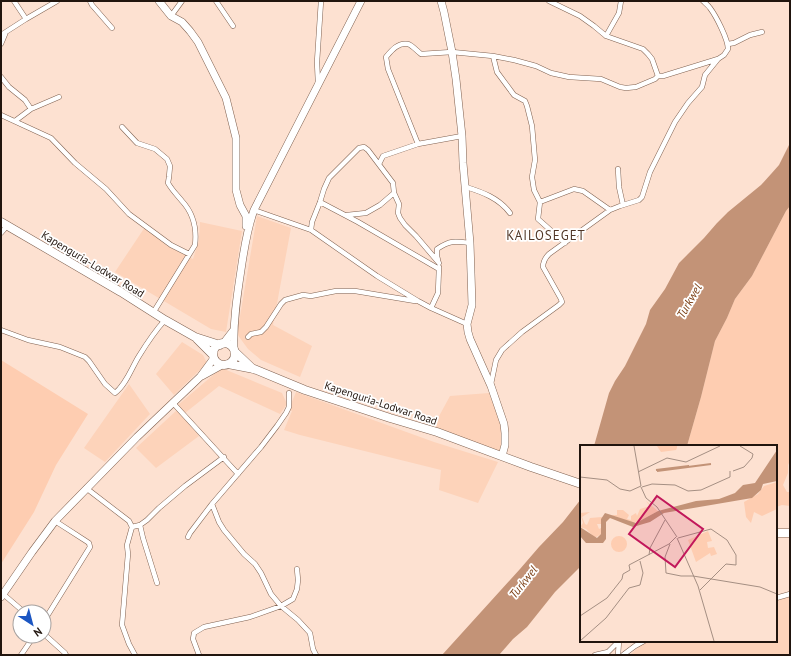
<svg xmlns="http://www.w3.org/2000/svg" width="791" height="656" font-family="'PT Sans',sans-serif">
  <rect width="100%" height="100%" fill="#fde1d1"/>
  <path fill="#fdd3ba" d="M257,216l34,12 -18,97 39,21 -12,31 -39,-17 -13,-11 -11,-15z
    M200,222l42,9 -16,101 -15,-3 -96,-57 30,-45 22,19 26,13 6,-19z
    M182,342l21,13 4,8 -33,32 -18,-21z
    M224,369l58,24 5,11 -7,10 -61,-28 -34,27 -7,-8 41,-35z
    M129,384l21,30 -45,48 -21,-14z
    M296,392l138,50 64,20 -20,41 -39,-13 2,-20 -141,-35 -16,-5 8,-19 -3,-2z
    M489,393l15,40 -5,20 -67,-24 18,-33z
    M177,410l22,26 -43,32 -20,-20z
    M790,596v59h-160l12,-11 5,-3h129v-41z"/>
  <path fill="#fecdb1" d="M790,206v255l-2,4v8l-5,12 4,7h3v14l-8,-1 -6,2v-61h-89l14,-49 14,-56 12,-23 8,-19 17,-23 34,-65z
    M1,360l87,54 -32,51 -22,47 -33,52z"/>
  <path fill="#c39377" d="M790,143v63l-4,5 -34,65 -17,23 -8,19 -12,23 -14,56 -14,49h-93l15,-53 6,-12 10,-15 21,-42 4,-14 15,-21 14,-26 25,-25 13,-15 11,-11 33,-27 10,-11 8,-9z
    M581,499v67l-26,26 -28,35 -14,12 -14,16h-57l78,-86 19,-22 24,-25z"/>
  <g fill="none" stroke-linecap="round" stroke-linejoin="round">
    <g stroke="#806251" stroke-width="5.5">
      <path id="street" d="M14,1l12,18
        M90,1l2,4 20,23
        M216,1l17,25
        M549,1l31,15 14,10 12,10 37,13 5,5 4,5 6,17
        M171,16l11,-15
        M1,35l25,-16 31,-18
        M606,36l13,-23 2,-12
        M1,44l5,-12
        M728,44l6,-1 16,-8 12,-3
        M493,56l4,16 17,23 11,6 2,5 5,20 3,34 -3,17 2,13 6,12
        M1,77l8,10 16,13 6,9
        M318,83l-1,-21 4,-61
        M1,115l50,23 24,25 31,26 23,25 42,31 18,9
        M15,121l16,-12 28,-12
        M122,127l15,16 18,6 12,10 3,7 -1,11 -1,6c4,7 9,12 14,18 12,13 15,27 13,44l-42,68
        M418,144l-30,-75 -2,-12c5,-6 12,-15 22,-13 4,1 9,7 13,10l31,-2 41,4 21,4 22,6 15,7 18,4 32,2 19,8 6,1 10,-1 19,-8 3,-3h5l55,-17
        M379,164l4,-8 35,-12 44,-8
        M618,169l1,18 4,18
        M466,187c16,5 33,11 44,26
        M320,202l38,20 81,47
        M254,210l57,20 66,46 41,25 13,7 36,16
        M347,215l19,-2 14,-8 14,-12
        M311,230l1,-8 8,-20 4,-13 5,-11 30,-30 5,-1 4,3 25,33 1,10 5,11 -1,9 2,5 5,7 11,11 23,27
        M1,233l6,-7
        M565,243l-27,-24 2,-17 34,-13 9,2 27,19
        M438,260l-1,-4v-7c13,-9 18,-8 33,-6
        M431,308l7,-15 1,-26
        M1,330l27,10 32,7 25,10 4,4 16,23 10,9c11,-8 17,-26 24,-37 8,-13 16,-25 26,-36
        M248,337l3,-3 10,-2 5,-5 15,-23 4,-4 18,-5 8,1 25,-5h19l60,10
        M491,384l5,-24 6,-10 20,-18 37,-27 3,-3 -1,-3 -18,-32c0,-6 2,-9 6,-13l61,-44 10,-4 19,-6 3,-3 8,-25 25,-50 13,-19 14,-16 3,-12 13,-16 6,-4 4,-6c0,-10 -12,-33 -18,-41 -2,-3 -5,-5 -7,-7
        M173,403l65,71
        M86,488l43,33 3,6 -5,18 1,9 -6,71 7,19 6,11
        M212,504l7,18 5,8 20,24 11,10 6,9 10,21 10,12 17,14 12,13 3,16 3,6
        M140,525l3,13 14,45
        M132,527l8,-2 7,-5 12,-12 26,-22 39,-29
        M188,537l2,-4 22,-29 49,-57 16,-21 9,-13 3,-6v-14
        M3,594l21,18
        M776,598l14,-4
        M44,621l46,-74 -1,-4 -3,-2 -31,-20
        M44,634l21,19 1,2
        M21,655l13,-19
        M199,655l-6,-16 1,-6 10,-6 46,-10 31,-11 12,-7 4,-10 1,-9 -1,-11
        M595,655l13,-3 11,-11
        M618,655l1,-14
        M623,655l12,-9 9,-5"/>
    </g>
    <g stroke="#806251" stroke-width="8">
      <path id="secondary" d="M159,1l12,15 11,6 8,9 8,11 28,56 10,40v52l4,15 6,11v10
        M441,1l3,11 8,40 4,27 6,57 1,27 7,80 1,30 1,32 -5,19 1,8 2,7 21,47 13,38 1,9v12l-3,11
        M223,344l10,-13
        M234,349c-1,-26 3,-53 7,-79 3,-21 6,-41 13,-60l107,-209
        M202,376l20,-11
        M1,597l31,-45 23,-31 82,-84 63,-60 14,-19"/>
    </g>
    <g stroke="#806251" stroke-width="9">
      <path id="highway" d="M1,222l120,70 44,28 30,17 25,8
        M197,339l16,16
        M213 354a11 11 0 1 1 22 0a11 11 0 1 1-22 0Z
        M235,352l18,17
        M228,364l26,5 51,21 85,28 47,14 94,35 50,17
        M776,533h14"/>
    </g>
    <use href="#street" stroke="#fff" stroke-width="4.5"/>
    <use href="#secondary" stroke="#fff" stroke-width="7"/>
    <use href="#highway" stroke="#fff" stroke-width="8"/>
  </g>
  <g text-anchor="middle" dominant-baseline="central" stroke-width="3.5" stroke-linejoin="round" paint-order="stroke">
    <g font-size="11" fill="#21150e" stroke="#fff">
      <text transform="translate(93 264) rotate(31)">Kapenguria-Lodwar Road</text>
      <text transform="translate(381 403) rotate(18)">Kapenguria-Lodwar Road</text>
    </g>
    <g font-size="12" font-style="italic" fill="#7c3f14" stroke="#fff">
      <text transform="translate(689 301) rotate(-60)">Turkwel</text>
      <text transform="translate(523 582) rotate(-52)">Turkwel</text>
    </g>
    <g font-size="13" letter-spacing="1" fill="#513626" stroke="#fff">
      <text x="546" y="235">KAILOSEGET</text>
    </g>
  </g>
  <g transform="translate(580 445)">
    <rect width="197" height="197" fill="#fde1d1"/>
    <path d="M77,1h20v2l-1,2 -15,2zM197,37v27l-15,7 -8,-4 -3,11 -5,-6 -2,-15 14,-8 6,-8zM66,56l12,10 -20,11 -6,1 -21,-8h6v-5h6l6,5 -2,4 4,1v-4l5,-3 1,3 3,-7 10,-3zM10,67l-8,5 3,7 2,1 3,-7 12,-1 -1,7h-4l2,5 2,-1v6l-6,4 -9,-9 -6,-2 3,-4 -3,-10zM128,86l4,10 -5,1 1,6 6,-1 3,7 -6,2 -1,-3 -14,9 -8,-22zM31 99a8 8 0 1 1 16 0a8 8 0 1 1-16 0Z" fill="#fecdb1"/>
    <path d="M197,5v31l-14,3 -2,6 -9,8 -88,15 -14,9 -17,5 -23,-9 -4,4v17l-3,4h-17l-6,-7v-9l17,11 4,-4v-15l4,-6 31,10 22,-12 38,-10 23,-2 16,-6 8,-8 12,-2z" fill="#c39377"/>
    <path fill="none" stroke="#c39377" stroke-width="2" d="M76,25l33,-4M77,26l54,-7"/>
    <path fill="none" stroke="#a58f83" stroke-width="1" d="M54,1l7,40M153,26l11,-4 8,-9 1,-4 -13,-8M58,27l29,-14 19,4 34,-16M0,32l27,3 13,9M61,42l5,11 11,9 20,30M62,42l10,-3 23,1 13,6 13,-1 29,-13v-6M40,44l10,2 11,-5M97,93l21,48 16,55M98,93l33,-9 16,11 9,15v10l-10,-1 -26,26M90,99l-5,13 1,16 15,3h12M69,110l1,-7 15,-28M113,131l67,11 17,7M0,171l27,-18 15,-19 1,-5 7,-4 -1,-5 40,-21 7,-7M0,196l26,-23 23,-30 11,-3 3,-12 -3,-12"/>
    <path fill="#c2185b" fill-opacity="0.15" stroke="#c2185b" stroke-width="2" d="M77,51l46,33 -28,38 -46,-33z"/>
    <rect width="197" height="197" fill="none" stroke="#21150e" stroke-width="2"/>
  </g>
  <rect width="791" height="656" fill="none" stroke="#21150e" stroke-width="4"/>
  <g transform="translate(32 624) rotate(144)"><circle r="19" fill="#ffffff" stroke="#a6a19f"/>
  <path d="M0-3L7 15L0 10L-7 15Z" fill="#1c56c2"/>
  <text y="-6" font-size="11" font-weight="bold" text-anchor="middle" fill="#21150e">N</text>
  </g>
</svg>
